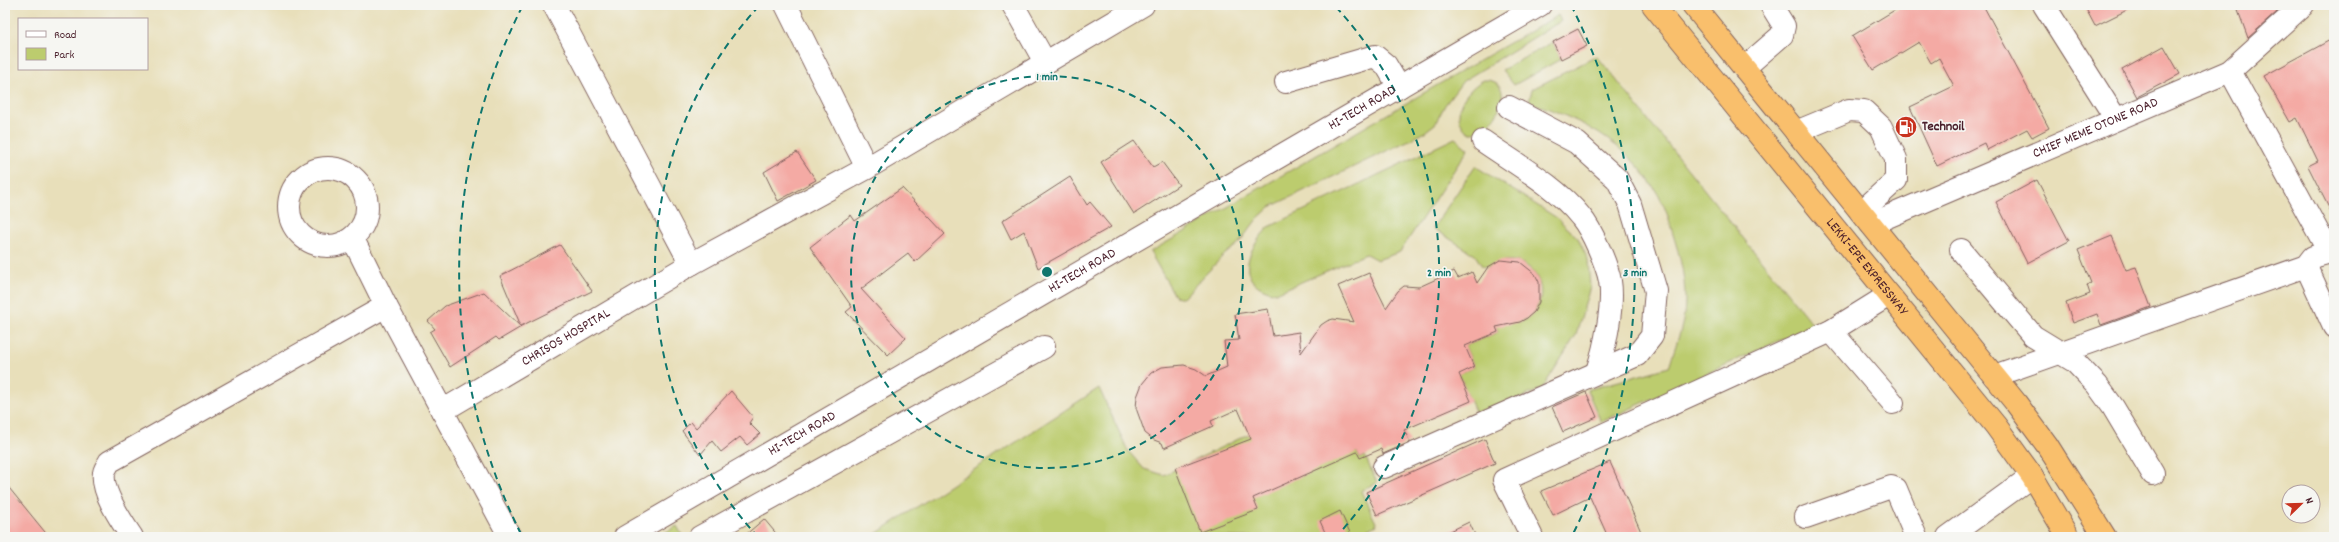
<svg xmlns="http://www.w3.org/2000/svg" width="2339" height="542" font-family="Dekko,sans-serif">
  <rect width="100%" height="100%" fill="#f6f6f2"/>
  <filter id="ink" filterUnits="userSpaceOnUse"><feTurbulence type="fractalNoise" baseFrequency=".025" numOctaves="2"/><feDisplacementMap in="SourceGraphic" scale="8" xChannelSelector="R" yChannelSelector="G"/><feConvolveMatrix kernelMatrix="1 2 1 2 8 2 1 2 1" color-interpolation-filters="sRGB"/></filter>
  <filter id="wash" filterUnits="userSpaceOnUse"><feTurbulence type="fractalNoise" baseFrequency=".012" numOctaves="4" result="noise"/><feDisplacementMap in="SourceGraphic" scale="16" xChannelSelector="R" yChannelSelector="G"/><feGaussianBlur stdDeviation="0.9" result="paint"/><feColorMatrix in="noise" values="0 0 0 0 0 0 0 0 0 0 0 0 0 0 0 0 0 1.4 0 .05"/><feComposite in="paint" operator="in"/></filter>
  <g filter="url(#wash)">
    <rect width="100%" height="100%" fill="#e8dfba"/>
    <path fill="#bccc6e" stroke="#83764c" d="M1558,15l3,6 -98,60 -18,24 -10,19 -13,10 -152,73 -13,12 -19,25 -14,11 -41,43 -8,-2 -25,-44z
      M1553,42l8,17 -47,26 -12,-15z
      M1597,56l216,269 -212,97 -14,-32 82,-23c4,-15 11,-31 14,-46 5,-27 0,-55 -8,-80 -4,-12 -6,-24 -11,-35 -27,-57 -77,-85 -135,-104l3,-13z
      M1484,80c37,-1 10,55 -13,53 -4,-1 -7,-4 -9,-8 -10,-16 7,-38 22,-45z
      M1455,138l13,11 -68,103 -23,8 -11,-6 -90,39c-42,-9 -31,-42 -7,-66z
      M1475,166l82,52 21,20 10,22 2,27 -14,48 -34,54 -65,27 -18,-42 15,-7 -9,-21 33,-14 -2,-6c10,-5 22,-1 32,-8 31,-25 1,-75 -40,-51l-6,-1 -7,-11 -42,-27z
      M1099,388l29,63 16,18 20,6 85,-41 108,18 3,7 5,-3 12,27 -16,8 16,34 -28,12h-478z
      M677,526l6,11h-26z"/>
    <g id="blocks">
      <path fill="#f4aaa4" d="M1903,5h80l66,123 -17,9 -5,-8 -40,21 -3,-7 -47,23 -27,-59 44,-21 -15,-28 -8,5 -12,-21 -46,28 -21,-34z
        M2093,5h44l-42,21 -9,-17z
        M2236,5h38l3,7 -29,26z
        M1578,29l9,17 -26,13 -8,-17z
        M2334,38v180l-26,-52 10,-5 -21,-43 -7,4 -26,-46z
        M2164,46l16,28 -43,23 -15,-28z
        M1134,141l19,26 9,-5 17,23 -45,29 -33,-52z
        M797,152l19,28 -38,21 -14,-29z
        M1070,177l17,28 3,-3 21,25 -73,41 -14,-37 -13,8 -9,-18z
        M2037,180l32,61 -42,22 -31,-61z
        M902,188l43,46 -30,28 -7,-9 -47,36 45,49 -18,17 -42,-43 6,-5 -42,-60 41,-32 4,6z
        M2112,236l14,34 10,-3 15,40 -50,18 -4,-11 -24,9 -7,-20 24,-9 -3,-9 4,-2 -13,-33z
        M560,245l32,46 -71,35 -21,-50z
        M1500,260l20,2 15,12 4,8v20l-5,10 -7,6 -7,4 -24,5 2,5 -33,14 9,21 -15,7 12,27 -67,29 6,12 -27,12 -2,-5 -21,9 -3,-6 -104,46 5,12 -58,22 -25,-64 76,-29 -13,-30 -27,12 2,5 -49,22 -2,-5 -8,-3 -9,-7 -9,-25 1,-11 5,-13 9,-11 11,-6 22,-2 12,4 10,7 21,-9 -3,-26 15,-1 -4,-26 33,-5 5,27 26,-4 2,21 20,-28 6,-4 6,-2 21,3 -16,-36 31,-13 17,35 12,-17 6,-5 15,1 35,-16 4,7 14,-6 5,11 11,-16z
        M484,292l37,35 -22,13 -3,-3 -46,30 -20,-35 5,-3 -7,-8 17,-15z
        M731,391l22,26 -4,6 11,11 -13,11 -7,-8 -19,15 -9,-11 -12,14 -18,-24 9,-9 5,6z
        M1586,392l11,25 -34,15 -11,-25z
        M1485,439l10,24 -118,52 -11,-23z
        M1610,462l29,65 4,10h-35l-18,-40 -37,18 -12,-24z
        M5,483l44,54h-44z
        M1340,511l12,26h-25l-7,-16z
        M764,519l15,18h-36z
        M1469,522l7,15h-38z"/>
    </g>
  </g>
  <g filter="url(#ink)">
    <use href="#blocks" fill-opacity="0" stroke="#81625d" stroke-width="1"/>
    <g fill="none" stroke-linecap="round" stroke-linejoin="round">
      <g stroke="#81625d" stroke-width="24">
        <g id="minor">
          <path d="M554,5l137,259 176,-96 276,-163"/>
          <path d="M786,5l81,163"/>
          <path d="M1013,5l32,57"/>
          <path d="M2044,5l72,114"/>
          <path d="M1744,68l38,-33 2,-9 -13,-21"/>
          <path d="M2230,71l99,181"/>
          <path d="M1286,82l89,-26 11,9 13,22"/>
          <path d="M1796,132l53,-22 15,1 17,16 15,32v21l-35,32"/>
          <path d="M1483,141c33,23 73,45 98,76 11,13 26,48 29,64 4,24 -5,67 -13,90"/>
          <circle cx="328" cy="207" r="39"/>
          <path id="s1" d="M1871,224l359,-153 73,-66"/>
          <path d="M353,239l33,67 124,231"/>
          <path d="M1961,250l72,86 41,25 23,24 16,22 40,67"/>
          <path d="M2306,266l28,61"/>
          <path d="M1831,331l62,72"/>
          <path d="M1994,376l312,-110 7,-9 21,-6"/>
          <path id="s2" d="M442,411l249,-147"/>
          <path d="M1384,467l253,-112 15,-19 4,-45 -26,-87 -13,-25 -40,-36 -68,-36"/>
          <path d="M1806,517l85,-30 5,2 20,48"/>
          <path d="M132,537c-10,-15 -31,-45 -28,-64 0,-3 4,-8 5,-11l277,-156"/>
          <path id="s3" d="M625,537l915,-532"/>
          <path d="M700,537l344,-190"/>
          <path d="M1532,537l-28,-57 327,-149 58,-36"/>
          <path d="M1948,537l84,-61"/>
        </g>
      </g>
      <g stroke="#81625d" stroke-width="24">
        <g id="highway">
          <path id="s4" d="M1653,5l343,421 36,50 36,61"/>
          <path d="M1693,5l323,398 31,42 58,92"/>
        </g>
      </g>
      <use href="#minor" stroke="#fff" stroke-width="22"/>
      <use href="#highway" stroke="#f9bf6c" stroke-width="22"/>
    </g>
  </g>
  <g fill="none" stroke="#0f766e" stroke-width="2" stroke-dasharray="7 5">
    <circle cx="1047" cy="272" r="196"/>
    <path d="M758 537A392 392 0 0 1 758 7M1336 7A392 392 0 0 1 1336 537"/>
    <path d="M521 534A588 588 0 0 1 523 5M1571 5A588 588 0 0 1 1573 534"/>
  </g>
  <defs>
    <g id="fuel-disc" transform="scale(1.15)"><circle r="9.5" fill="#c8321e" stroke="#f6f6f2"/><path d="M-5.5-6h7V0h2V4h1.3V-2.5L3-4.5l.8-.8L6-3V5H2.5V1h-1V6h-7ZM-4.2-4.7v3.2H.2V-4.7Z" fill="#fff"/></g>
  </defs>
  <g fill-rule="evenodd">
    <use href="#fuel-disc" x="1906" y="127"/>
  </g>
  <g text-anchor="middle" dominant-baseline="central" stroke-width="3.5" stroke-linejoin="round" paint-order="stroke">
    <g font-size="14" fill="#4a1f2b" stroke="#f6f6f2">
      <text stroke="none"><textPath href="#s3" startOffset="853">HI-TECH ROAD</textPath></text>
      <text stroke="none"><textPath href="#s1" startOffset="244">CHIEF MEME OTONE ROAD</textPath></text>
      <text stroke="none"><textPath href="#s4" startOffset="338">LEKKI-EPE EXPRESSWAY</textPath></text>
      <text stroke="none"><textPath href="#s3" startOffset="529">HI-TECH ROAD</textPath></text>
      <text stroke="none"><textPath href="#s2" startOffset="144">CHRISOS HOSPITAL</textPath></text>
      <text stroke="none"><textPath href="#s3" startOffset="205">HI-TECH ROAD</textPath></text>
    </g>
    <g font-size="14" font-weight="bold" fill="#4a1f2b" stroke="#f6f6f2" text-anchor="start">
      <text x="1922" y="127">Technoil</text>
    </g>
  </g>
  <circle cx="1047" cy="272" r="6" fill="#0f766e" stroke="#f6f6f2" stroke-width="2"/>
  <g font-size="12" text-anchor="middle" font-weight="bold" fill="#0f766e" stroke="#f6f6f2" stroke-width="3.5" stroke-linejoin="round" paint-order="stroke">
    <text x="1047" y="80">1 min</text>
    <text x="1439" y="276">2 min</text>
    <text x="1635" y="276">3 min</text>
  </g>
  <rect width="2339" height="542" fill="none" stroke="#f6f6f2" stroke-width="20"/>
  <rect x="18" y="18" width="130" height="52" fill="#f6f6f2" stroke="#b1a0a2"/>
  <rect x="26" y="31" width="20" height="6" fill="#ffffff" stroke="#b1a0a2"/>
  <text x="54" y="38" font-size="12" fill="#4a1f2b">Road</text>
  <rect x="26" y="48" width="20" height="12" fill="#bccc6e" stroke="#b1a0a2"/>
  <text x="54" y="58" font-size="12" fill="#4a1f2b">Park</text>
  <g transform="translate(2301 504) rotate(67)"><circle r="19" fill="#f6f6f2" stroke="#b1a0a2"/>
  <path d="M0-3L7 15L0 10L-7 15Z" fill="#c8321e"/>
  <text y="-6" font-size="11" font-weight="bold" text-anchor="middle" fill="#4a1f2b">N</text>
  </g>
</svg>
